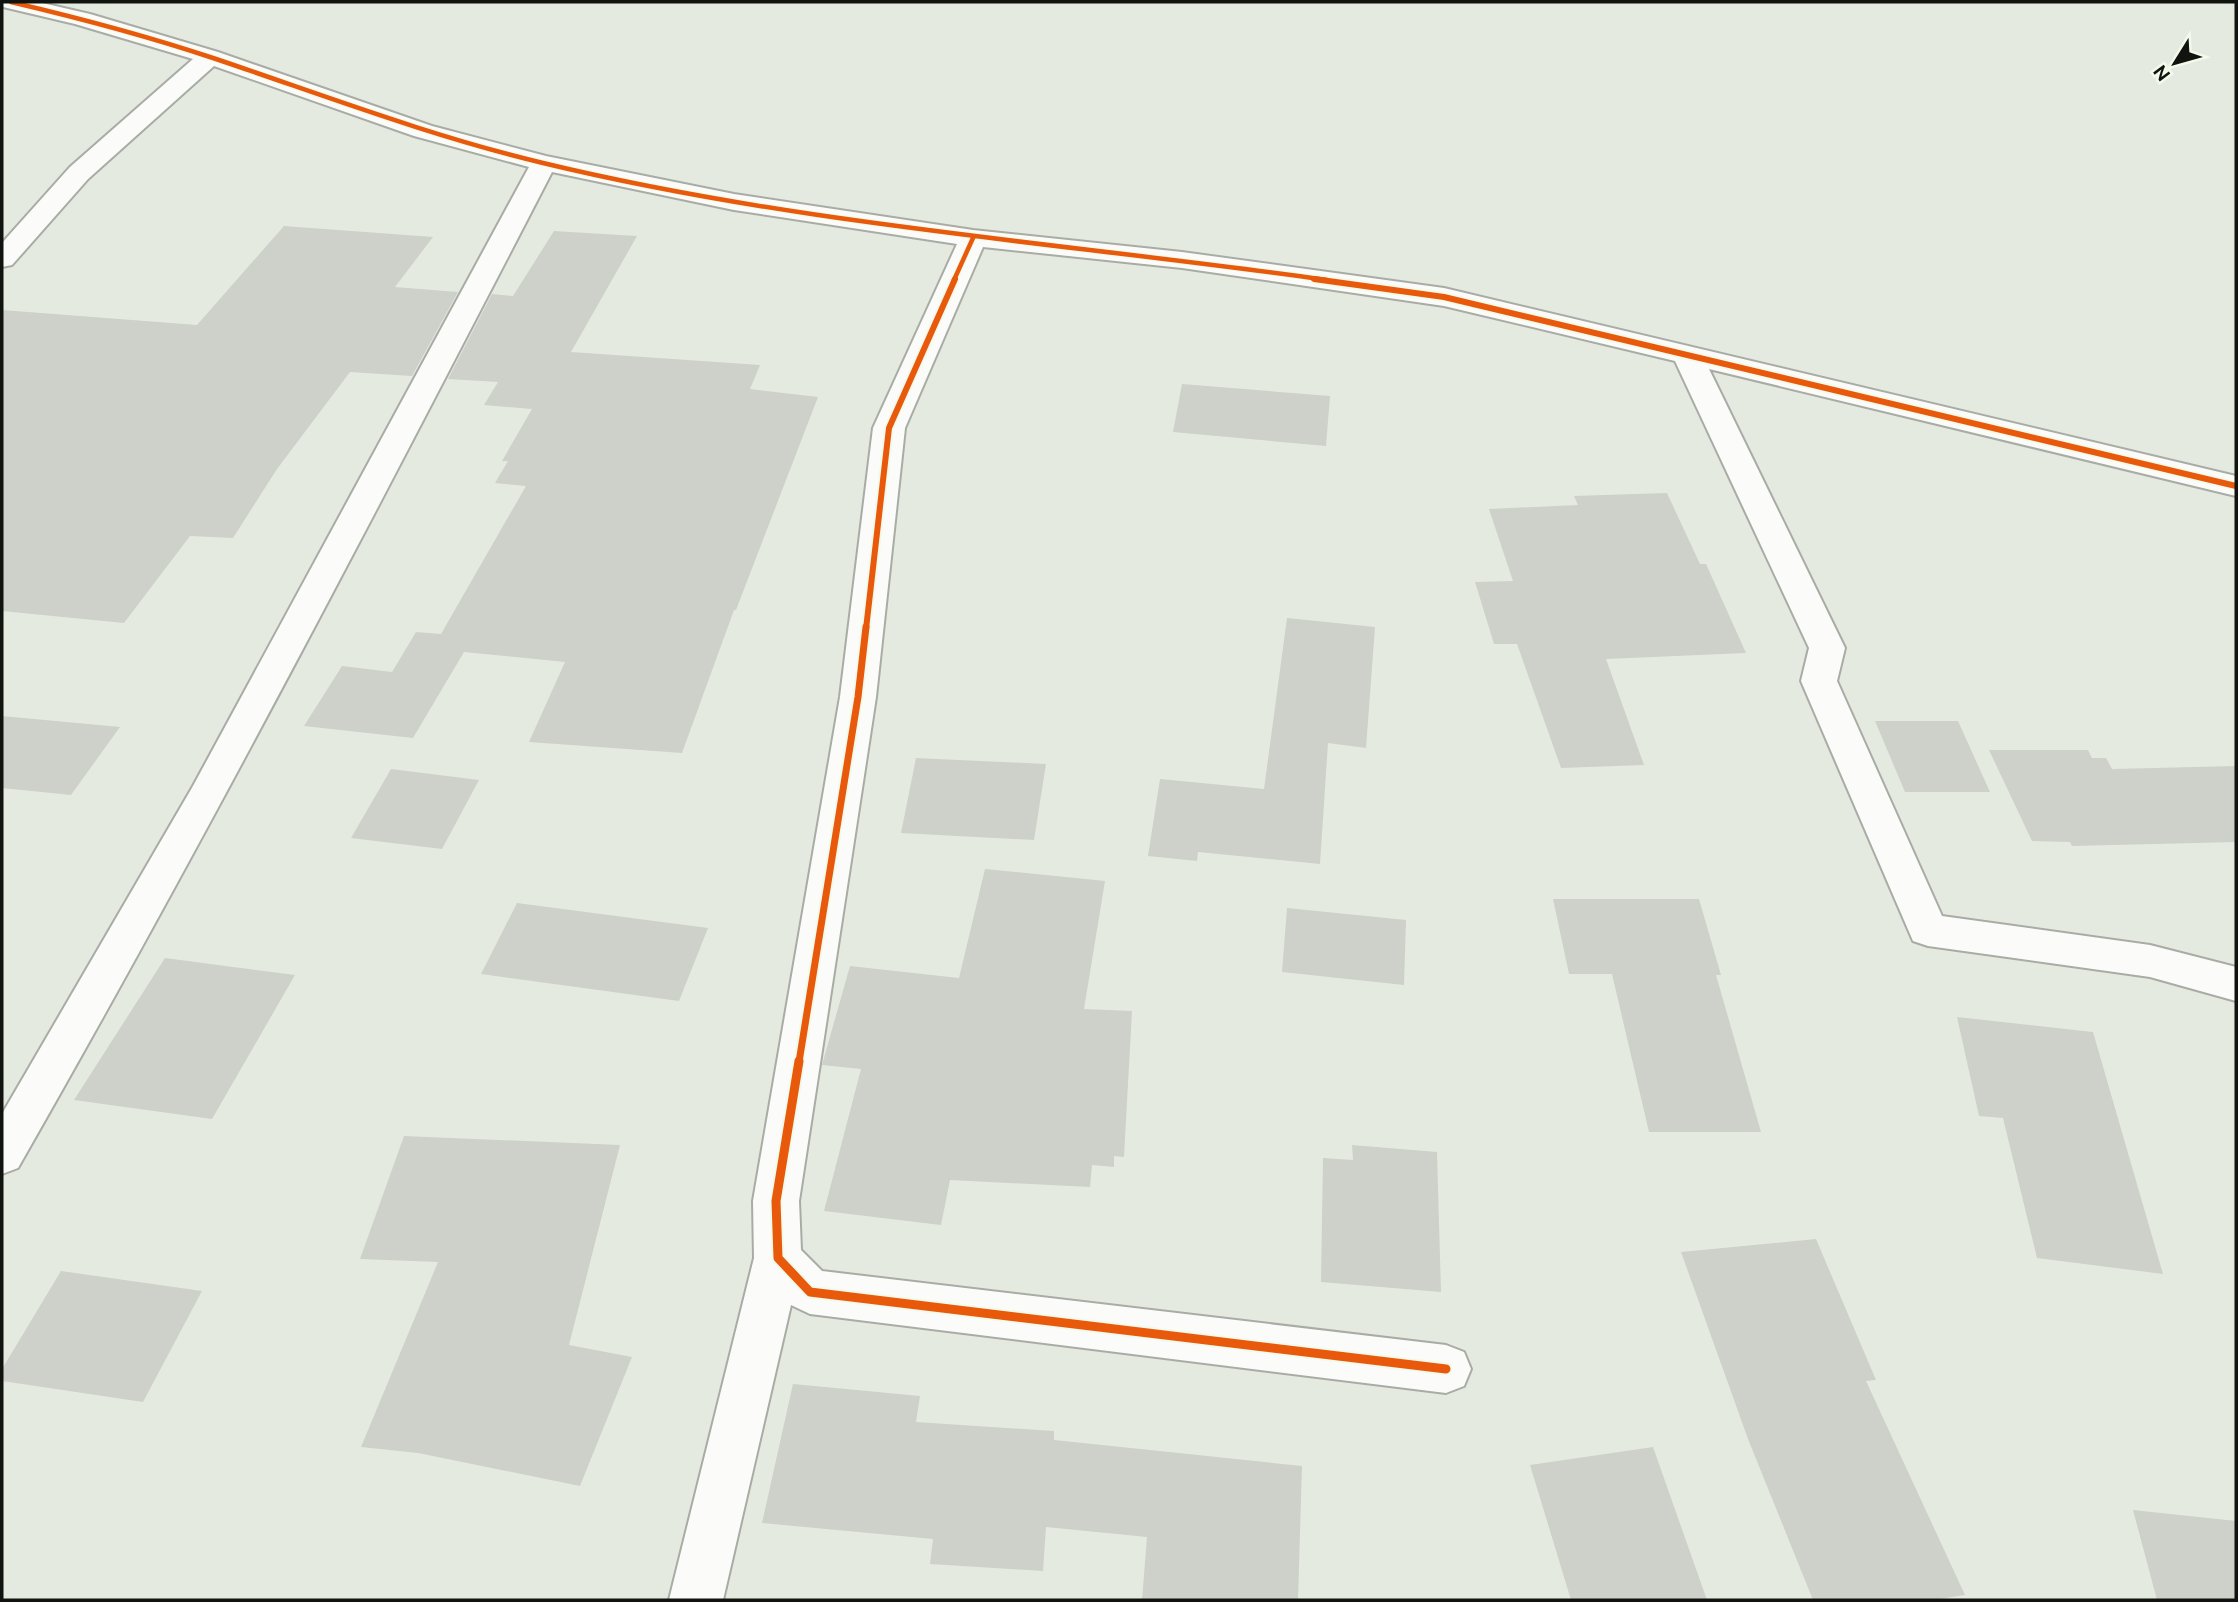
<svg xmlns="http://www.w3.org/2000/svg" width="2238" height="1602" font-family="Ubuntu,sans-serif">
  <rect width="100%" height="100%" fill="#e5eae0"/>
  <path fill="#cdd1c9" d="M284,226l149,11 -38,50 63,5 -46,84 -62,-4 -73,97 -44,69 -43,-2 -66,87 -122,-12v-301l195,15z
    M554,231l83,5 -66,116 189,13 -10,24 68,8 -82,213h-2l-52,143 -153,-11 36,-80 -101,-10 -51,86 -109,-12 38,-60 50,6 24,-40 25,2 85,-148 -31,-3 13,-22h-6l30,-52 -48,-4 14,-23 -50,-3 44,-85 21,2z
    M1182,384l148,12 -4,50 -153,-14z
    M1667,493l33,71h6l40,89 -140,6 38,106 -83,3 -44,-124h-23l-19,-62 38,-1 -24,-72 89,-4 -4,-9z
    M1287,618l88,9 -9,121 -38,-5 -8,121 -122,-12 -1,9 -49,-5 12,-77 104,10z
    M2,716l118,11 -49,68 -69,-7z
    M1875,721h83l32,71h-85z
    M1989,750h99l4,8h14l6,11 124,-3v76l-164,4 -2,-4 -38,-1z
    M916,758l130,6 -12,76 -133,-7z
    M391,769l88,11 -37,69 -91,-11z
    M985,869l120,12 -21,128 48,2 -8,146 -10,-1v11l-22,-2 -2,22 -140,-7 -9,45 -117,-14 37,-142 -39,-4 28,-99 109,12z
    M1553,899h146l22,76h-5l45,157h-112l-37,-158h-43z
    M517,903l191,25 -29,73 -198,-27z
    M1287,908l119,12 -2,65 -122,-13z
    M165,958l130,17 -83,144 -138,-19z
    M1957,1017l136,15 70,242 -126,-16 -34,-140 -24,-2z
    M404,1136l216,9 -51,200 63,12 -52,129 -162,-33 -57,-6 77,-185 -78,-3z
    M1352,1145l85,7 4,140 -120,-10 2,-124 30,2z
    M1816,1239l60,141 -10,1 99,214 -33,5h-119l-65,-161 -67,-187z
    M61,1271l141,20 -59,111 -141,-21v-12z
    M793,1384l127,12 -4,26 138,9v9l248,26 -4,134h-156l5,-63 -101,-10 -3,44 -113,-7 3,-25 -171,-16z
    M1653,1447l54,153h-136l-41,-135z
    M2133,1510l103,11v79h-79z"/>
  <g fill="none" stroke-linecap="round" stroke-linejoin="round">
    <g stroke="#a8aca5" stroke-width="4">
      <path id="street" d="M2,2h36l52,12 128,38 214,74 114,30 188,38 239,36 209,22 262,36 792,188v20l-527,-127 136,279 -8,33 105,235 208,29 86,22v34l-86,-24 -222,-31 -15,-5 -112,-260 8,-33 -134,-287 -231,-55 -262,-38 -199,-21 -78,181 -29,269 -77,504 2,49 21,21 624,74 18,7 7,17 -7,17 -18,7 -636,-79 -19,-9 -68,295h-54l85,-342 -1,-57 87,-504 33,-269 84,-184 -223,-34 -182,-38c-173,335 -347,669 -534,996l-16,6v-60l191,-328 336,-619 -115,-31 -200,-70 -126,113 -76,86 -10,2v-24l68,-76 123,-108 -118,-35 -72,-17z"/>
    </g>
    <use href="#street" fill="#fbfcfa" fill-rule="evenodd"/>
    <g stroke="#f2faeb" stroke-width="7">
      <path id="cycleway-far3" d="M11,2c68,16 136,34 202,56 110,37 217,78 330,105 257,62 522,80 784,117
        M954,280l19,-42"/>
    </g>
    <g stroke="#f2faeb" stroke-width="10">
      <path id="cycleway-far2" d="M1314,279l130,18 792,189
        M866,629l23,-201 66,-149"/>
    </g>
    <g stroke="#f2faeb" stroke-width="11">
      <path id="cycleway-far1" d="M799,1062l59,-365 8,-70"/>
    </g>
    <g stroke="#f2faeb" stroke-width="13">
      <path id="cycleway" d="M799,1061l-23,140 2,57 32,34 636,77"/>
    </g>
    <use href="#cycleway-far3" stroke="#e8590c" stroke-width="4.5"/>
    <use href="#cycleway-far2" stroke="#e8590c" stroke-width="6"/>
    <use href="#cycleway-far1" stroke="#e8590c" stroke-width="7"/>
    <use href="#cycleway" stroke="#e8590c" stroke-width="9"/>
  </g>
  <rect width="2238" height="1602" fill="none" stroke="#11130e" stroke-width="7"/>
  <g transform="translate(2175 63) rotate(233)" stroke="#f2faeb" stroke-width="5" paint-order="stroke">
  <path d="M0-5L12 26L0 18L-12 26Z" fill="#11130e"/>
  <text y="-10" font-size="19" font-weight="bold" text-anchor="middle" fill="#11130e">N</text>
  </g>
</svg>
